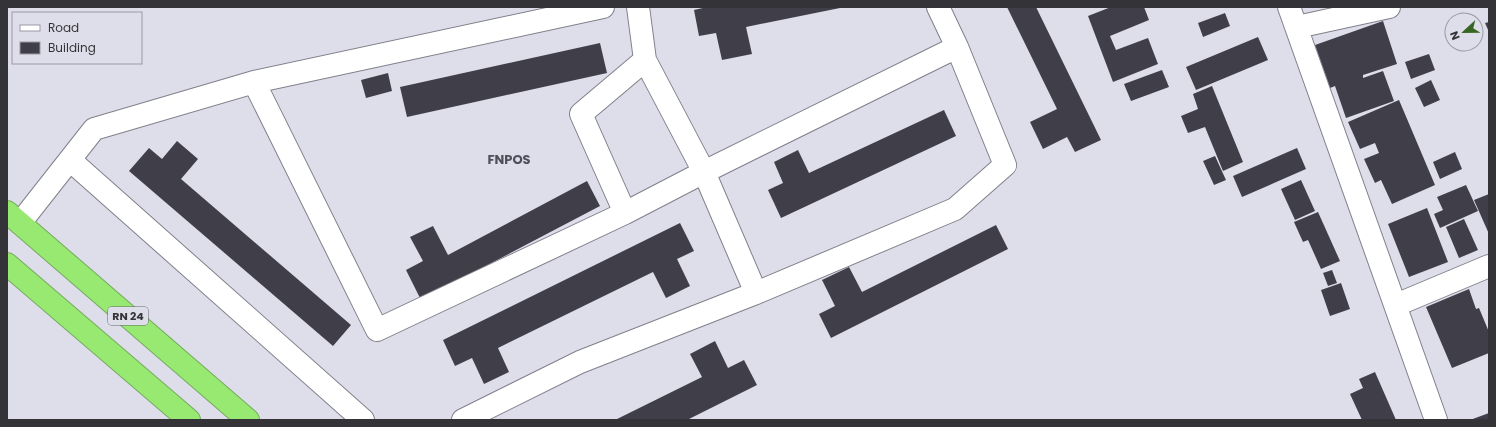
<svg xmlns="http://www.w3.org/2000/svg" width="1496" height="427" font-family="Poppins,sans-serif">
  <rect width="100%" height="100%" fill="#deddea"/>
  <path fill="#403f49" d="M707,7h133v1l-94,19 6,27 -30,6 -6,-27 -17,3 -5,-26z
    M1007,7h29l65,133 -26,12 -8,-15 -24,12 -13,-27 27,-13z
    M1111,7h33l5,13 -39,16 6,14 32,-12 10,26 -45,18 -25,-66z
    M1225,13l5,13 -27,11 -5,-14z
    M1383,21l14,43 -34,11v3l20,-7 11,30 -48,17 -11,-32 -5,2 -15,-43z
    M1489,22v10l-4,-9z
    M1258,37l10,23 -72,30 -10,-23z
    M600,43l7,30 -200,44 -7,-30z
    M1429,54l6,16 -24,9 -6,-17z
    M1162,70l7,17 -38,14 -7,-17z
    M388,73l4,18 -26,7 -5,-18z
    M1431,80l9,20 -16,7 -9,-19z
    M1212,86l31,76 -20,9 -18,-44 -17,6 -7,-17 17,-7 -5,-15z
    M1399,100l36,85 -43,19 -11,-24 -6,3 -11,-24 15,-6 -4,-10 -15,6 -12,-27z
    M944,110l12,26 -175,82 -13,-28 15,-7 -9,-21 24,-12 11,23z
    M177,141l21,18 -17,20 170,146 -18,21 -204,-175 20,-23 13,11z
    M1297,148l9,21 -64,28 -9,-21z
    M1455,152l7,17 -22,10 -7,-17z
    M1215,156l11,24 -12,5 -11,-24z
    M1301,180l14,31 -20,9 -14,-31z
    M587,181l13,25 -179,94 -15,-30 17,-9 -13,-24 23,-11 15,29z
    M1466,185l12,26 -38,17 -6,-14 9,-4 -6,-13z
    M1489,194v40l-15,-34z
    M1427,208l21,54 -39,15 -21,-53z
    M1318,212l22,49 -19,8 -13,-29 -5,2 -9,-20z
    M1464,219l14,31 -19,8 -13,-31z
    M680,223l14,28 -17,8 13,27 -24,12 -13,-26 -155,76 11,24 -25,12 -12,-26 -17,8 -12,-26z
    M996,225l12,24 -177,89 -12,-24 16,-8 -13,-26 27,-13 13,25z
    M1332,270l5,13 -9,3 -5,-13z
    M1341,283l9,26 -20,7 -9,-26z
    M1469,289l7,20 3,-1 10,24v21l-37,15 -26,-61z
    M715,341l13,27 16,-8 13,25 -70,35h-72l87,-43 -12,-23z
    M1375,372l21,48h-34l-12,-26 13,-6 -4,-9z
    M1489,413v7h-19z"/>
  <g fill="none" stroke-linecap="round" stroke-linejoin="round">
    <g stroke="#81808b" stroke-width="24">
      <path id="minor" d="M638,7l7,53
        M1289,7l147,413
        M1297,27l92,-20
        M254,82l349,-75
        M70,160l293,260
        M625,213l79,-41 253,-125 -19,-40
        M20,223l74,-94 160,-47 123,248 248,-117 -44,-99 64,-54 59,112 52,121 -176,69 -117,58
        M756,293l199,-84 50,-44 -48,-118
        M1396,305l93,-39"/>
    </g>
    <g stroke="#75aa5e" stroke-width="24">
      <path id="highway" d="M7,212l241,208
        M7,264l182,156"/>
    </g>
    <use href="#minor" stroke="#fff" stroke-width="22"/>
    <use href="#highway" stroke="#98e972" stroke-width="22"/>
  </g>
  <g text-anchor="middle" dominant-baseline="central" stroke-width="4" stroke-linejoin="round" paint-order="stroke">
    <rect fill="#deddea" stroke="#67676d" stroke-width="1" x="108" y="307" width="40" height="18" rx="3"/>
    <g font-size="11" font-weight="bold" fill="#343438">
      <text x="128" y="316">RN 24</text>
    </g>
    <g font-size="13" font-weight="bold" fill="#4f4e59" stroke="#deddea">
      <text x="509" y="159">FNPOS</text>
    </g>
  </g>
  <rect width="1496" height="427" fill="none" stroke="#343438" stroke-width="16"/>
  <rect x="12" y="12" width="130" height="52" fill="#deddea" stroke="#9a99a3"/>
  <rect x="20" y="25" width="20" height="6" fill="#ffffff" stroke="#9a99a3"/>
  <text x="48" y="32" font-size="12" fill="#343438">Road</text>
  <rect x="20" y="42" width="20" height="12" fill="#403f49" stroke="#9a99a3"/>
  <text x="48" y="52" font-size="12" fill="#343438">Building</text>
  <g transform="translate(1464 32) rotate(248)"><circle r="19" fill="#deddea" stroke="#9a99a3"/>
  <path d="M0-3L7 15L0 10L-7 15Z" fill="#396523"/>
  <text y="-6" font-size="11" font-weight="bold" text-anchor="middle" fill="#343438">N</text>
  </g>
</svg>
